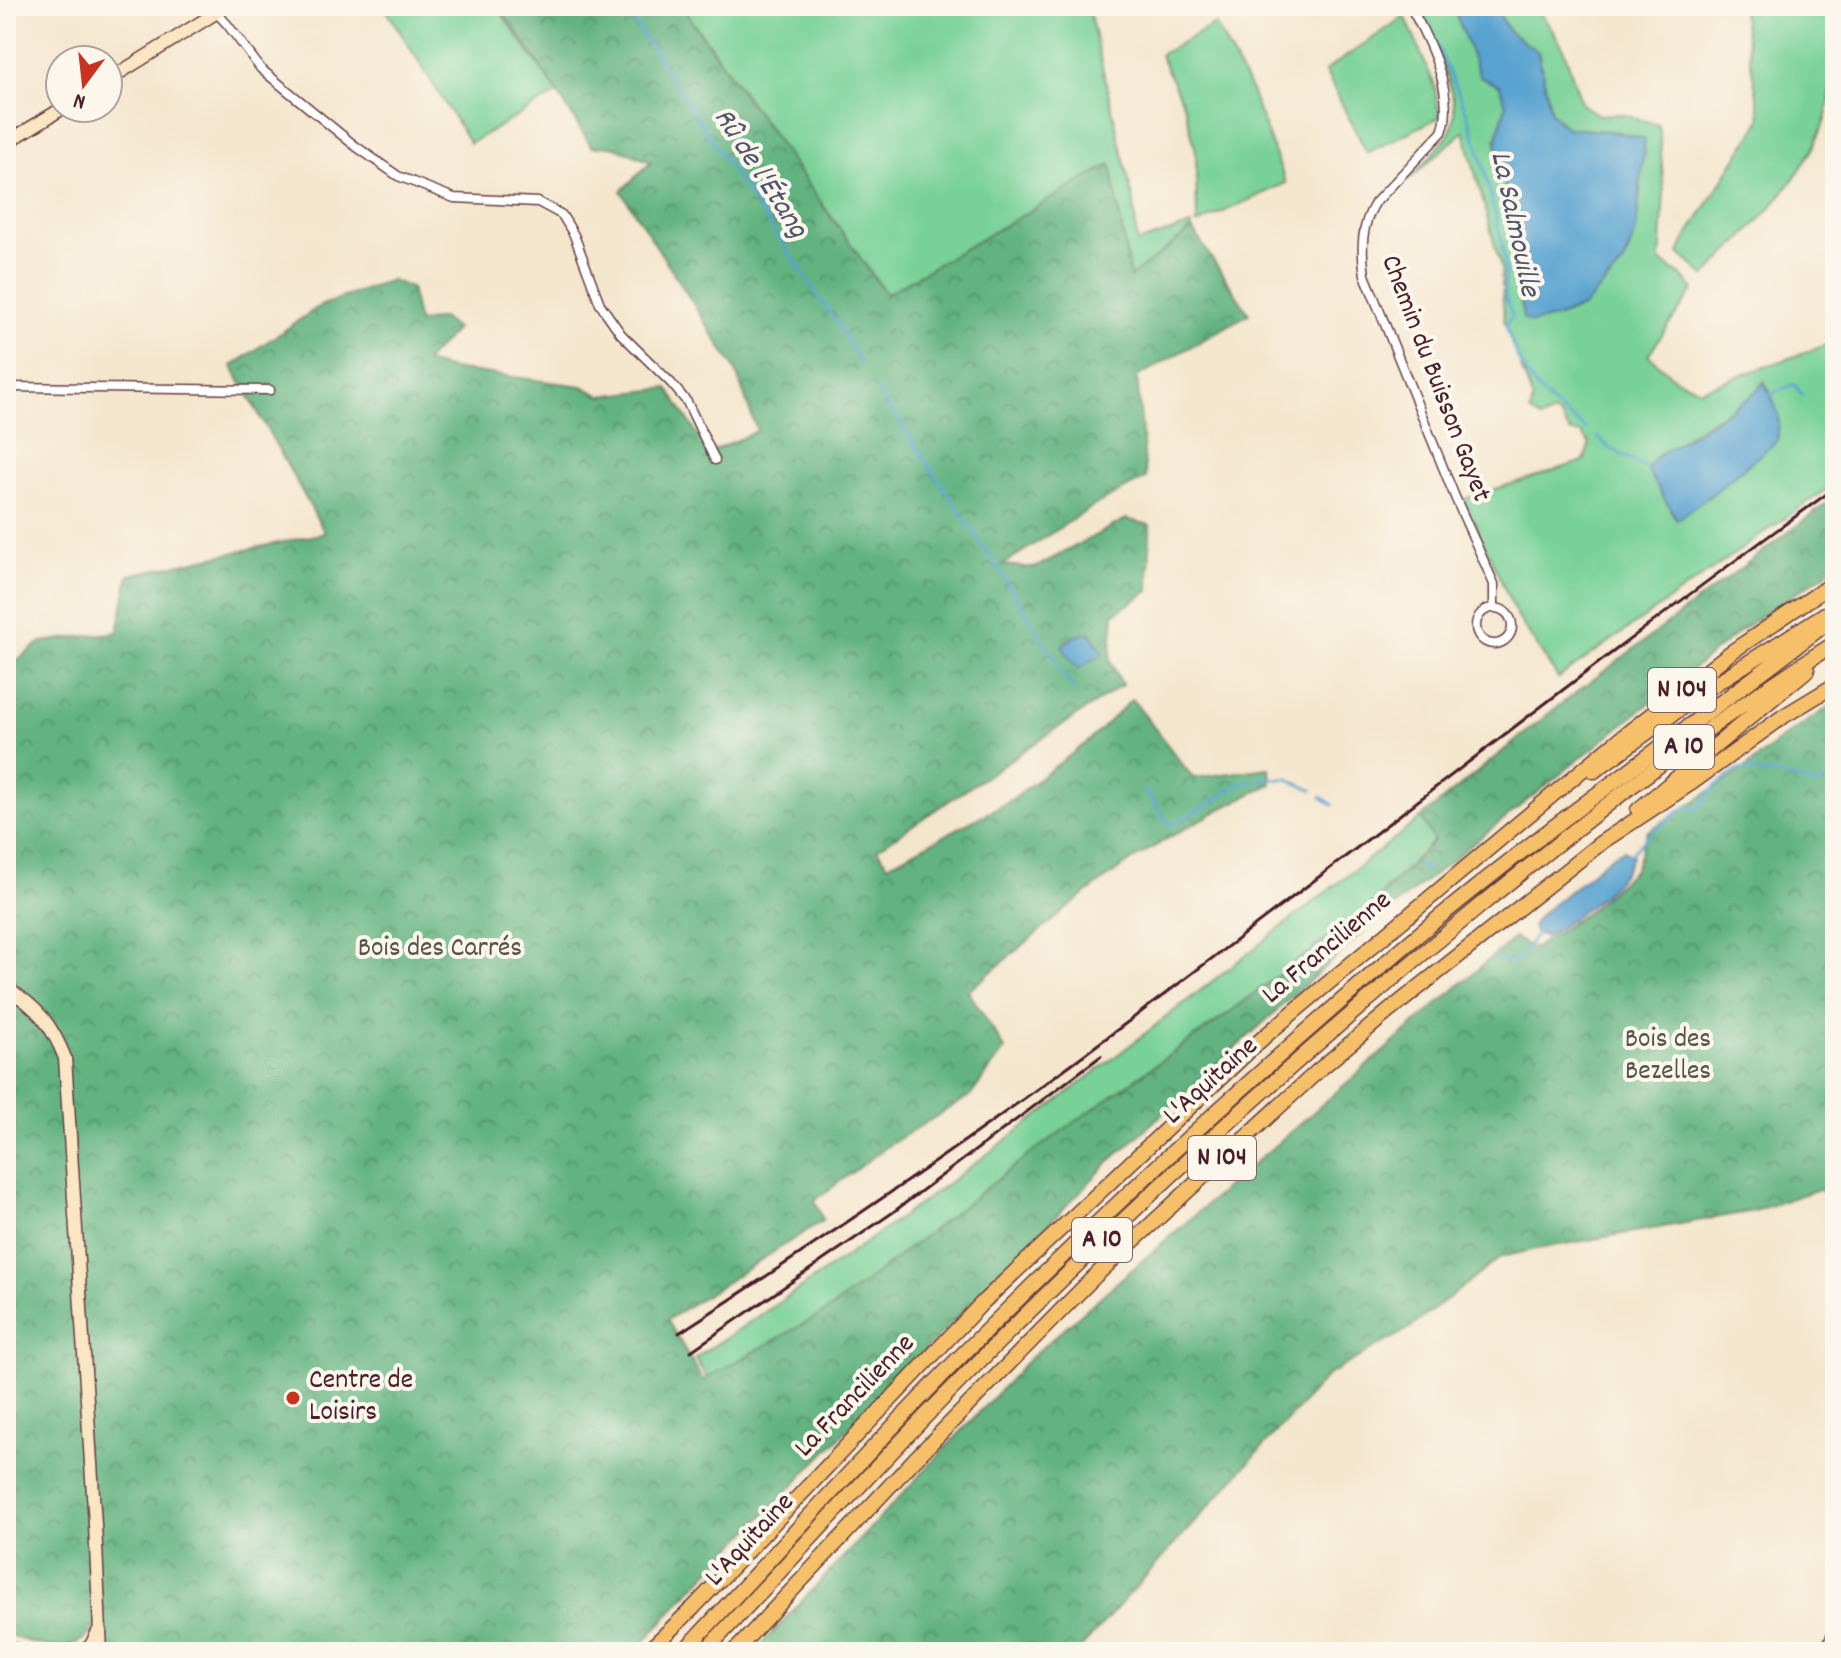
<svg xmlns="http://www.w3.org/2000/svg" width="1841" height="1658" font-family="Dekko,sans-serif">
  <defs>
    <pattern id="forest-crowns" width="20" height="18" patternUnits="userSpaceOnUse" patternTransform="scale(2)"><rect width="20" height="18" fill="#62b380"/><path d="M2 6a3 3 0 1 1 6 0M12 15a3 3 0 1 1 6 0" fill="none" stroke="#539169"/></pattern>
  </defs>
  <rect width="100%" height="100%" fill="#fbf7ec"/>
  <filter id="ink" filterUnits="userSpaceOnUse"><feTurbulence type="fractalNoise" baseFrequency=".0125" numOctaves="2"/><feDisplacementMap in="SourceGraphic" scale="16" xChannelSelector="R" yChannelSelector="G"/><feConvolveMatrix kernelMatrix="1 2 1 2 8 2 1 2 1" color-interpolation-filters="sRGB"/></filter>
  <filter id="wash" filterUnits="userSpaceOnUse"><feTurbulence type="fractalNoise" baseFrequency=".006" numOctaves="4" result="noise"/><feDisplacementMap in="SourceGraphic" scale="32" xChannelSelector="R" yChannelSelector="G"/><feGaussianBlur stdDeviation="1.8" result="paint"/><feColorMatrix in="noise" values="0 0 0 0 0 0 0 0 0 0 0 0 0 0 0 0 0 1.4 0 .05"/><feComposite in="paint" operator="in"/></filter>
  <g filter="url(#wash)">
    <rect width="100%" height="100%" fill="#f4e6cd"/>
    <path fill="#78d197" stroke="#617861" stroke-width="2" fill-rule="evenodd" d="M384,6h112l62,87 -88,50z
      M688,6h400l46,197 3,40 54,-18 1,4 -62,49 -19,-113 -225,129 -202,-285z
      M1414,6h47l-7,3 46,77 6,19 -10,37 10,50 112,-60 -51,-4 -16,-15 -13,-61 -29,-21 -15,-25h42l26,39 20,60 17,10 23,-1 37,11 5,67 -4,69 22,15 12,13 -46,66 26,23 26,12 135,-48v141l-277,195 -41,-62 -53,-117 120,-38 6,-17 -9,-11h-10l-11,-17 -6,-3 -14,6 -10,-7 3,-12 -29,-79 -3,-53 -37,-137 -58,51c14,-15 31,-30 42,-47 22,-33 -20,-97 -34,-129zM1764,383l9,13 -53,90 -44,33 -29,-50 47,-38 56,-34z
      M1741,6h91c-1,38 5,86 -10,122 -24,59 -74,104 -117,148l-26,-23 6,-13 76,-121z
      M1405,16l29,68 6,33 -73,36 -42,-82z
      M1215,24l36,67 35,92 -89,41 -1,-73 -11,-43 -25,-53z
      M1421,818l13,22 -63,65 -142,108 -98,69 -302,228 -122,68 -12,-20c254,-163 488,-355 726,-540z"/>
    <path fill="url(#forest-crowns)" stroke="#566956" stroke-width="2" d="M498,6h190l-4,4 202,284 225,-130 19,113 62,-48 57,85 -112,63 9,101 -46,24 -98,63 33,3 91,-49 24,6 -1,66 -35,23 -4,46 12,25 -245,164 11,16 119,-62 83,-63 42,-41 61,79 77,-10 1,16c-46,22 -92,46 -135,74 -59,38 -113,88 -168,133l37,58 -34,46 -85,52 -71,53 8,20 -156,100 36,60 126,-70 209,-162 191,-135 142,-108 63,-64 -13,-23 136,-111 278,-210v70l-91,61 -366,291 -269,243 -426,436 -48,54h-527l-2,-26 -10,-1c-19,33 -56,23 -90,8v-964l35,-27 77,-10 11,-57 196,-42 -93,-167 88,-60 71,-26 20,8 7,35 24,-5 14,11 -31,33 26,7 131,17 19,10 67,-8 41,65 48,-22 -22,-62 -114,-178 30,-29 -38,-16 -21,1 -55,-86z
      M1835,703v488l-19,-1 -62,21 -212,37 -41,9 -91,71 -82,47 -251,277h-323l276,-294 484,-420 19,11 56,-38 46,-42 12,-37 96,-62 42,-34z"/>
    <path fill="#58a3d0" stroke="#51617e" stroke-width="2" d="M1461,6h33l15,25 29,21 13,61 16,15 51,4 27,7 -9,92 -12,32 -40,43 -25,11 -28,6 -8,-5 -17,-126 -10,-50 10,-37 -6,-19 -20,-9 -26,-68z
      M1764,382c12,26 18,29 13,59l-66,54 -34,25 -30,-51 9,-12 94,-60z
      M1090,632l13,22 -26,15 -15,-23 12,-9z
      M1624,850l8,5c-7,31 -61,64 -86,82l-12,-5 -2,-6 8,-11 73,-60z"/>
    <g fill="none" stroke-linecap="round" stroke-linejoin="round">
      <path stroke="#58a3d0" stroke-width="3" d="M624,6l97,148 112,163 28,47
        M1420,6l47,107 14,43 20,82 4,29v29l7,19 -6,11c16,55 34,70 80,103
        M876,387l129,192 68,110
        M1770,395l24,-11 8,11
        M1598,437l10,10 39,22
        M1144,789l26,36 36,-19 31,-21 24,-6h27l24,11
        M1321,797l12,8
        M1629,855l25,-25 32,-23 10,2 4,-2 15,-21 24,-17 56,9 20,7 20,-8
        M1416,863l11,7
        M1496,956l13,7 8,-3 21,-28"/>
    </g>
  </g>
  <g filter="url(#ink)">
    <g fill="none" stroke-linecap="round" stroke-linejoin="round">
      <g stroke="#643d43" stroke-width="11">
        <path id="street" d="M210,6l17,18 34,45 93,76 44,31 56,22 84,4 24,13 12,20 26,69 21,30 50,49 16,19 28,58
          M1410,6c19,34 46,88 32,126l-67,71c-14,23 -14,46 -10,72l90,222 39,87v23
          M6,387l264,3
          M1476 626a18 18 0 1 1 36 0a18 18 0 1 1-36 0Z
          M1824,1652l11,-25"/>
      </g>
      <g stroke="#643d43" stroke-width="15">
        <path id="secondary" d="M108,80l119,-74
          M6,143l57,-35
          M6,988c31,18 46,37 59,70l30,467 6,127
          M6,1645l16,7
          M84,1651l7,-6 9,-17"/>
      </g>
      <g stroke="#643d43" stroke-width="17">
        <path id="highway" d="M1594,771l116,-84 115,-73
          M1638,810l169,-140
          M647,1652l46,-44 290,-306 282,-266 346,-290 119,-93 105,-71
          M683,1652c91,-96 179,-195 272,-290 137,-138 281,-271 429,-398 144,-125 300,-232 451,-347
          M704,1652c81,-85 159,-172 241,-256 171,-175 351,-340 540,-494 113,-92 228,-181 350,-259
          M734,1652l181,-193 179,-182 226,-208 69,-58 213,-169 88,-58 94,-68 51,-31"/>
      </g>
      <use href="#street" stroke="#fff" stroke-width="8"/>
      <use href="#secondary" stroke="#fbe6c4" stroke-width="12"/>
      <use href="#highway" stroke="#f6c06b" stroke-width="14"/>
      <path stroke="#4a1f2b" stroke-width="3" d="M679,1333c149,-96 296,-196 438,-303 240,-179 474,-367 718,-542
        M691,1351l201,-138 209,-157"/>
    </g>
  </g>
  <circle fill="#c8321e" stroke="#fbf7ec" stroke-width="3" cx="293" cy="1398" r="8"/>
  <g text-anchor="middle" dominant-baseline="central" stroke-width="8" stroke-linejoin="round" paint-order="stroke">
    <g fill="#fbf7ec" stroke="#7f6065" stroke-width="2">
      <rect x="1648" y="668" width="68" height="44" rx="6"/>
      <rect x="1654" y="725" width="60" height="44" rx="6"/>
      <rect x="1188" y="1136" width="68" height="44" rx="6"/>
      <rect x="1072" y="1218" width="60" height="44" rx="6"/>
    </g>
    <g font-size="26" font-weight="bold" fill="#4a1f2b">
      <text x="1682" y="690">N 104</text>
      <text x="1684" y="747">A 10</text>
      <text x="1222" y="1158">N 104</text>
      <text x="1102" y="1240">A 10</text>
    </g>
    <g font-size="28" fill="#4a1f2b" stroke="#fbf7ec">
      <text transform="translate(1434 379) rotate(69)">Chemin du Buisson Gayet</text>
      <text transform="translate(1328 949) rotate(-40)">La Francilienne</text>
      <text transform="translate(1212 1082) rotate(-42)">L'Aquitaine</text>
      <text transform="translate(856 1397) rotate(-46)">La Francilienne</text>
      <text transform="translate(751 1541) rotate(-47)">L'Aquitaine</text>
    </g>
    <g font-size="28" fill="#58544b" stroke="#fbf7ec">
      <text x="440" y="950">Bois des Carrés</text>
      <text x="1668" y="1041">Bois des<tspan x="1668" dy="32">Bezelles</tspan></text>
    </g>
    <g font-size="28" fill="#4a1f2b" stroke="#fbf7ec" text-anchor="start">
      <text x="309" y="1382">Centre de<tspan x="309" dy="32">Loisirs</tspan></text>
    </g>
    <g font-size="30" font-style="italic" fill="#50546d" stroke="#fbf7ec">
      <text transform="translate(759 174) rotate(57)">Rû de l'Étang</text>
      <text transform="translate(1513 224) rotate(78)">La Salmouille</text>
    </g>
  </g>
  <rect width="1841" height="1658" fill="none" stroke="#fbf7ec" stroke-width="32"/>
  <g transform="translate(84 84) rotate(195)"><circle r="38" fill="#fbf7ec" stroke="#b4a19f" stroke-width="2"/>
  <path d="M0-6L14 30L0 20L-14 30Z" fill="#c8321e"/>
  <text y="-12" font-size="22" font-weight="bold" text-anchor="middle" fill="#4a1f2b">N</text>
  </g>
</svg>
